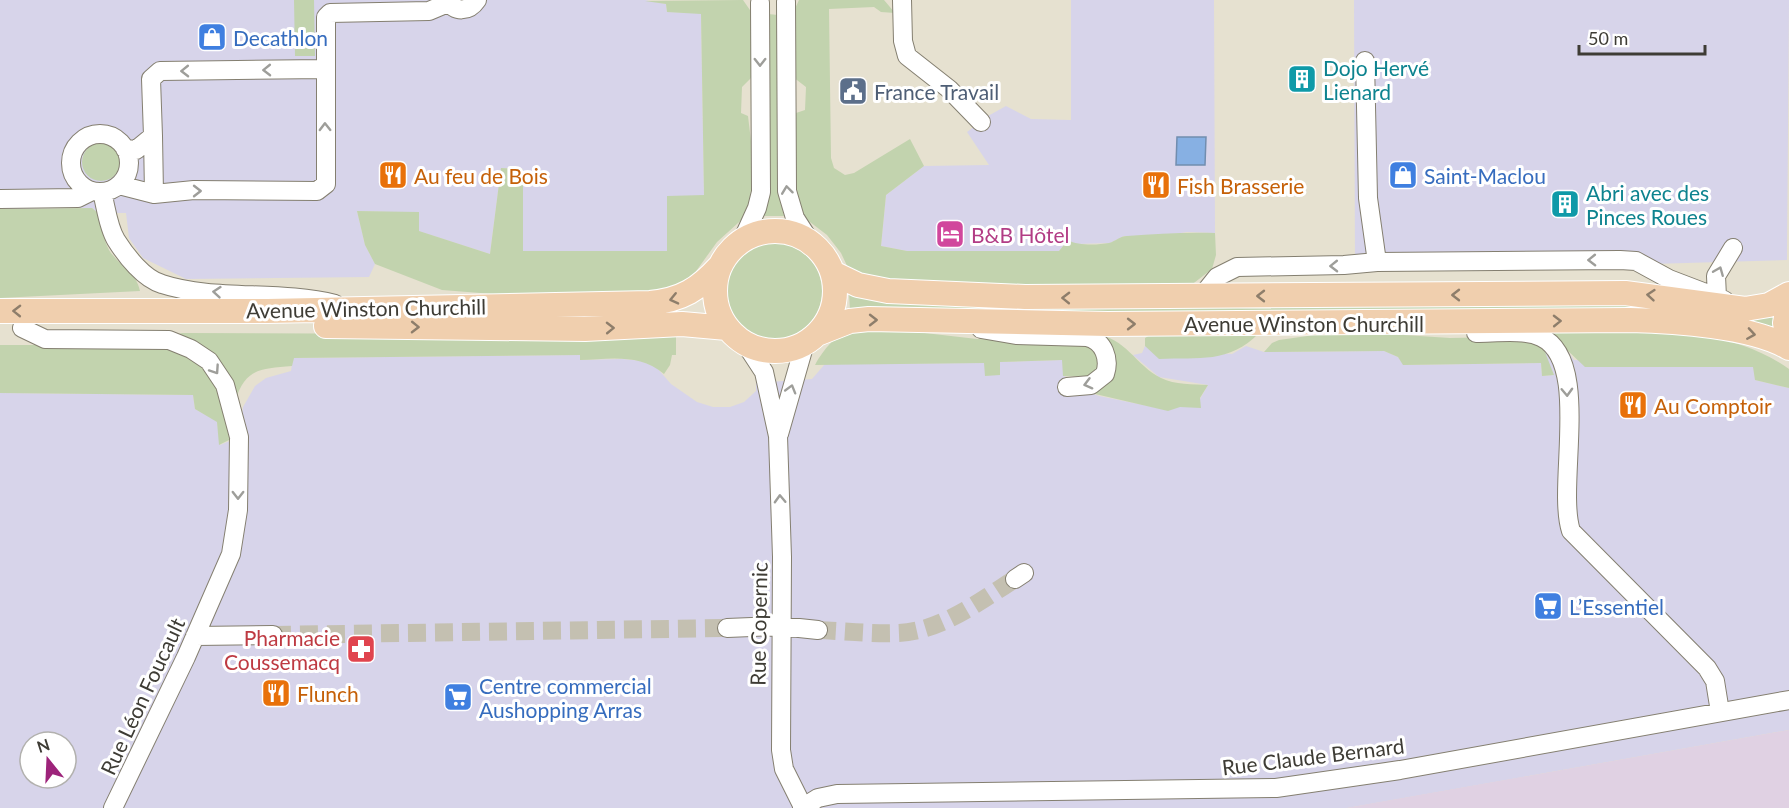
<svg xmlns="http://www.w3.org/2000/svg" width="1789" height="808" font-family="Lato,sans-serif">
  <rect width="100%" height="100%" fill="#e6e1d0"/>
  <path fill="#d7d4ea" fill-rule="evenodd" d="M0,0h645l21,4 1,8 34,1 3,183h-37l1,55h-145v-81l-22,-2 -11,86 -72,-23 1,-18 -62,-2 8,34 10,19 -6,13 -183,2 -43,-21 -14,-20 -3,-25h-28l-6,-5 -92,1z
    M1071,0h143l1,233 -28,-1 -26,4h-37l-14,7 -35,1 -7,-4 -9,11h-152l-26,-5 5,-51 38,-29 65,-1 -22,-33 21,-16 18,-10 25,13 40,1z
    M1354,0h435l-2,260 -135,4 -297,1z
    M1145,346l5,3 82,5 14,-8 18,6 120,-1 14,6 6,8 137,-2 1,13 12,-1 -10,-23 22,-3 8,11 180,7 1,13 34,8v342l-442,78h-1347v-415l193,2 2,14 22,12 3,24 19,-8 4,-30 12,-21 11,-8 25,-7 2,-13 288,-3 -1,5 42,-1 21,2 14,7 14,16 26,18 16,5h17l14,-5 12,-11v-8l56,-4 13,-15 160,-1 1,13 14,-14 63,-2v16l11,3 17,14 8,3 69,14 32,-11 8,-14 -49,-8 -26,-22 9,-2zM30,742h36v36h-36z"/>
  <path fill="#e0d1e3" d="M1789,730v78h-442l16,-3z"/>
  <path fill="#c2d3ae" d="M294,0h20l1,56h-20z
    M743,0l9,13 1,63 -11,11 -1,26 7,3 6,50 -6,48 -31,28 -28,39 -28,11 -155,3 -64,-5 -67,-26 -10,-19 -8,-34 62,1v19l71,23 11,-86 22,1v82h144v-55l37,-1 -3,-181 -34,-2 -1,-8 -21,-3z
    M799,0h85l11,13 -14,-1 -7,-5 -45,2 2,149 3,10 11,7 9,-2 56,-34 14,27 -38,29 -5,51 26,5h152l9,-11c10,6 30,5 41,3 7,-2 11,-7 18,-7 29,-2 58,-4 88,-3l1,22 -4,14 -22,17 -56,5 -259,-9 -26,-12 -8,-17 -14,-18 -21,-16 -13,-22v-83l12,-4 1,-23 -13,-10v-64z
    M768,14l10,1 1,180 5,21h-22z
    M82 162a19 19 0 1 1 38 0a19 19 0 1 1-38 0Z
    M92,208l6,5c3,12 5,25 11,37 10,16 27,21 31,41l-140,7v-89z
    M726 291a48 48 0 1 1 96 0a48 48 0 1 1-96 0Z
    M849,293l766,10 141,15 19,-4 1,17 -597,-18 -329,-3z
    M890,329l87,10 115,5 9,18 -5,15 -33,-1 -1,-16 -62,2v13l-15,1 -1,-13 -169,2c22,-38 34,-33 75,-36z
    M1535,330c83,1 182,-12 254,39v19l-34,-8 -2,-13h-168l-19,-18 -21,3 9,23 -12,1 -1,-13 -138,2 -5,-8 -14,-6 -120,1 8,-9 7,-3 64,-9 107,7 50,-1z
    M182,333l494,2v20h-4l-2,10 -6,9c-24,-21 -55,-15 -84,-14v-5l-286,3 -2,8c-31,3 -46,1 -57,35l-61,-66z
    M1259,333c-30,31 -60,24 -100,26l-14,-13v-8l7,-4z
    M1095,335c30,1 41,31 66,43 14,7 32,6 47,7l-8,13 1,10 -21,-1 -12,4 -77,-18 12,-6 9,-16z
    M0,345h160l38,17 17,18 16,59 -12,6 -2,-23 -22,-13 -2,-14 -193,-2z"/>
  <path fill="#87b0e3" stroke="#718daf" stroke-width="1.5" d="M1177,137h29l-1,28h-29z"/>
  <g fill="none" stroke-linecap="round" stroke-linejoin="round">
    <path stroke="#c4c0b1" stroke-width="18" stroke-dasharray="18 9" stroke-linecap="butt" d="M818,630c26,1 53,4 79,3 43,-1 83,-32 118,-54
      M273,635l454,-7"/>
    <g stroke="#847f70" stroke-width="20">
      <path id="minor" d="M447,0c8,13 22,12 30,0
        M902,0l1,41 4,15 42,33 32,33
        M786,2l1,189 8,27 16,25
        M1365,61l3,137 9,64
        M71 163a29 29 0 1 1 58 0a29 29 0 1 1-58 0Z
        M153,136l1,58
        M125,149l11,1 17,-14 -2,-57 9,-8 165,-2
        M119,185l35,9 40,-4 123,1 9,-7v-167l4,-4 99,-2 19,-8
        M102,192c4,15 6,35 14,48 10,16 28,39 46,44 52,17 118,6 173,20
        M0,199l78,-1 14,-7
        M742,241l15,-33 4,-16 -1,-189
        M1201,297l16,-20 20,-10 107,-2 33,-3 243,-2 16,1 33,18 55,21
        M1717,297l-1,-21 17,-28
        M22,328l23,11 124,1 22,9 18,12 16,24 14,52 -1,73 -7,44 -45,103 -73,151
        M981,329l35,6 71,2c17,4 23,22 18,37l-14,11 -24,2
        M1476,333c20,0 47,-4 65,4 51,24 15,148 30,194l136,137 8,13 5,31
        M745,343l19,29 14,64 4,121 -1,193 3,19 19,38
        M779,434l26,-91
        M1015,579l9,-6
        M727,628l53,-2 38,4
        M195,636l78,-1
        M802,808l16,-10 19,-4 439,-6 124,-18 389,-70"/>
    </g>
    <g stroke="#fff" stroke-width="26">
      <path id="major" d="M715 291a60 60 0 1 1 120 0a60 60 0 1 1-120 0Z
        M833,273l25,12 30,6 137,6 600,-4 120,16 24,-4 20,-11
        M1789,302l-4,21 4,20
        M0,311h267l383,-8c32,-3 49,-14 70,-37
        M326,326l259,3 97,-5 45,4
        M817,334l33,-13 19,-2 239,5 522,-4c43,1 123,6 159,28"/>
    </g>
    <use href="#minor" stroke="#fff" stroke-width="18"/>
    <use href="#major" stroke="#f0cfae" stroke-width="24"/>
  </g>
  <defs><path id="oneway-chevron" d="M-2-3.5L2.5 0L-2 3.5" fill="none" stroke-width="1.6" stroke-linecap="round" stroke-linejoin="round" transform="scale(1.5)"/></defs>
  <g stroke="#9e9e9a">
    <use href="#oneway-chevron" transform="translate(760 62) rotate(90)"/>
    <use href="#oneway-chevron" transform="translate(267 70) rotate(179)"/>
    <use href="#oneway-chevron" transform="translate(185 71) rotate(179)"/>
    <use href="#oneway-chevron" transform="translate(325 127) rotate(-91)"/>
    <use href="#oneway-chevron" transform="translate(787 190) rotate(-97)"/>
    <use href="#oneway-chevron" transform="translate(197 191)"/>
    <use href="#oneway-chevron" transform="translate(1592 260) rotate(179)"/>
    <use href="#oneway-chevron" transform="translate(1334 266) rotate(179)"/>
    <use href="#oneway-chevron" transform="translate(1719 271) rotate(-68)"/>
    <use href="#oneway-chevron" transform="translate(217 292) rotate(-175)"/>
    <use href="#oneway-chevron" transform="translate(215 370) rotate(56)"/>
    <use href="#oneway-chevron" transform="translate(1088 384) rotate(165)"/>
    <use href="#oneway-chevron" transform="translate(791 389) rotate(-74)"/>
    <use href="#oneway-chevron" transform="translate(1567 392) rotate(88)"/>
    <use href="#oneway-chevron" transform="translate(238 495) rotate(90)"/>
    <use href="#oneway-chevron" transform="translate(780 499) rotate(-92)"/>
  </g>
  <g stroke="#8e7e6b">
    <use href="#oneway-chevron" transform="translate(1456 295) rotate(180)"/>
    <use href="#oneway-chevron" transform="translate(1651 295) rotate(-175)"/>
    <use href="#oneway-chevron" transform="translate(1261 296) rotate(180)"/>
    <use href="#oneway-chevron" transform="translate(1066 298) rotate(-179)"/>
    <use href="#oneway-chevron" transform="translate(674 299) rotate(167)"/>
    <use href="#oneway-chevron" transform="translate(17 311) rotate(-179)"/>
    <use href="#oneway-chevron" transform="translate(873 320)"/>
    <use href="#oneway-chevron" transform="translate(1557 321) rotate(-1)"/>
    <use href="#oneway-chevron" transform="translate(1131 324)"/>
    <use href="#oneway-chevron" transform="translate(415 327) rotate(1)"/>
    <use href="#oneway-chevron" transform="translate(610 328) rotate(-1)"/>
    <use href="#oneway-chevron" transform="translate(1751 334) rotate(9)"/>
  </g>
  <defs>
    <g id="shop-square" transform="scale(1.5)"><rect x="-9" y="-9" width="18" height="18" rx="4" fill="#3f7fe0" stroke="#fff"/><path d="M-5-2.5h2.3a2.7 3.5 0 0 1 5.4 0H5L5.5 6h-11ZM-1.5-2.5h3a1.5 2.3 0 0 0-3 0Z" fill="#fff"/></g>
    <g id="building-square" transform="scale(1.5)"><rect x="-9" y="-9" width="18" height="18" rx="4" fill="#0f9aa8" stroke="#fff"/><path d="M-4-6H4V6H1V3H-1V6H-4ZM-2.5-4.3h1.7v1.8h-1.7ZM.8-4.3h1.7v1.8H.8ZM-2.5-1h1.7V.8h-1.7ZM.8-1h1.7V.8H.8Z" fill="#fff"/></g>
    <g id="civic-square" transform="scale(1.5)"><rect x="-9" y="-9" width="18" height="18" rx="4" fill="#5c6f8a" stroke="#fff"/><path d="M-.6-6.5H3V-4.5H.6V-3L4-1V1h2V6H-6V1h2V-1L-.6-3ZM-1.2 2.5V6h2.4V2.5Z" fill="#fff"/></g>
    <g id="restaurant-square" transform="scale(1.5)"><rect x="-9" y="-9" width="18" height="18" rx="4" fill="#e8710a" stroke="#fff"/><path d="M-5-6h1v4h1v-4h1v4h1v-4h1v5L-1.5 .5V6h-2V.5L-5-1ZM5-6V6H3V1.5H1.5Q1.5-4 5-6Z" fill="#fff"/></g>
    <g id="hotel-square" transform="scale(1.5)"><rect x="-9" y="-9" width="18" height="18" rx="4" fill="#d1479c" stroke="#fff"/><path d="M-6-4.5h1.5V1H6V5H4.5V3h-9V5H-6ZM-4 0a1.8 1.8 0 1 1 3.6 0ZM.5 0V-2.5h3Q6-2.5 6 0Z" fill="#fff"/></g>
    <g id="supermarket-square" transform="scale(1.5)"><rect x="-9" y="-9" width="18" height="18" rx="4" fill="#3f7fe0" stroke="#fff"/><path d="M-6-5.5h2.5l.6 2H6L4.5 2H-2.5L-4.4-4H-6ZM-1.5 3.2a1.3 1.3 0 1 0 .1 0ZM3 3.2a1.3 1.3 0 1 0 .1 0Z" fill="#fff"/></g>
    <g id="pharmacy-square" transform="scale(1.5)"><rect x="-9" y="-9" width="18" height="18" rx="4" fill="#e0444e" stroke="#fff"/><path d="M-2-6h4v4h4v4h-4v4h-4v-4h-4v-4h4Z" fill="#fff"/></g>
  </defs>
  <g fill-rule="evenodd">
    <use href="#shop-square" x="212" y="37"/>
    <use href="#building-square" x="1302" y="79"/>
    <use href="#civic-square" x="853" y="91"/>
    <use href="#restaurant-square" x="393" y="175"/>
    <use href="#shop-square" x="1403" y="175"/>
    <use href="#restaurant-square" x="1156" y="185"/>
    <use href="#building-square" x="1565" y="204"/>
    <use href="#hotel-square" x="950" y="234"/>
    <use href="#restaurant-square" x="1633" y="405"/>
    <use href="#supermarket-square" x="1548" y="606"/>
    <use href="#pharmacy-square" x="361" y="649"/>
    <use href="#restaurant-square" x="276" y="693"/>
    <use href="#supermarket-square" x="458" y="697"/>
  </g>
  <g text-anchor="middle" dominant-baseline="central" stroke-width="6" stroke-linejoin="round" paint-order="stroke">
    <g font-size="21" fill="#366cbe" stroke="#fff" text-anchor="start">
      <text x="233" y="37">Decathlon</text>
      <text x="1424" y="175">Saint-Maclou</text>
      <text x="1569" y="606">L’Essentiel</text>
      <text x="479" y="685">Centre commercial<tspan x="479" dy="24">Aushopping Arras</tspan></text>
    </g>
    <g font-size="21" fill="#0d838f" stroke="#fff" text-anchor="start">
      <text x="1323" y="67">Dojo Hervé<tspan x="1323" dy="24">Lienard</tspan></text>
      <text x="1586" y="192">Abri avec des<tspan x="1586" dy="24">Pinces Roues</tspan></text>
    </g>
    <g font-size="21" fill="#4e5e75" stroke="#fff" text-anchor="start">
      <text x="874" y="91">France Travail</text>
    </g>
    <g font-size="21" fill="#c56008" stroke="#fff" text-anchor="start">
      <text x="414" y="175">Au feu de Bois</text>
      <text x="1177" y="185">Fish Brasserie</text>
      <text x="1654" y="405">Au Comptoir</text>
      <text x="297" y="693">Flunch</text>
    </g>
    <g font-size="21" fill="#b23c85" stroke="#fff" text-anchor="start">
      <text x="971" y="234">B&amp;B Hôtel</text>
    </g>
    <g font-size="21" fill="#3e3c35" stroke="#fff">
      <text transform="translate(366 308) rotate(-1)">Avenue Winston Churchill</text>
      <text x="1304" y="323">Avenue Winston Churchill</text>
      <text transform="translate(758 624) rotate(-89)">Rue Copernic</text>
      <text transform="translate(142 696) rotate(-65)">Rue Léon Foucault</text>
      <text transform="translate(1313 756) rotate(-7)">Rue Claude Bernard</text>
    </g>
    <g font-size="21" fill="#be3a42" stroke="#fff" text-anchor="end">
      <text x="340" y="637">Pharmacie<tspan x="340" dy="24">Coussemacq</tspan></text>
    </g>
  </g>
  <g transform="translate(48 760) rotate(342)"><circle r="28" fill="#ffffff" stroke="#b2b1ae" stroke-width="1.5"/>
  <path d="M0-4.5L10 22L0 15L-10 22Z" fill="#9d237a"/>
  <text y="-9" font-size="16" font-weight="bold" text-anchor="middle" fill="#3e3c35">N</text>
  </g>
  <path d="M1579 45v9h126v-9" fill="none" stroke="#3e3c35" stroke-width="3"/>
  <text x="1588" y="45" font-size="18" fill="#3e3c35" stroke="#ffffff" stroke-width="4.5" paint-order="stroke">50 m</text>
</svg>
